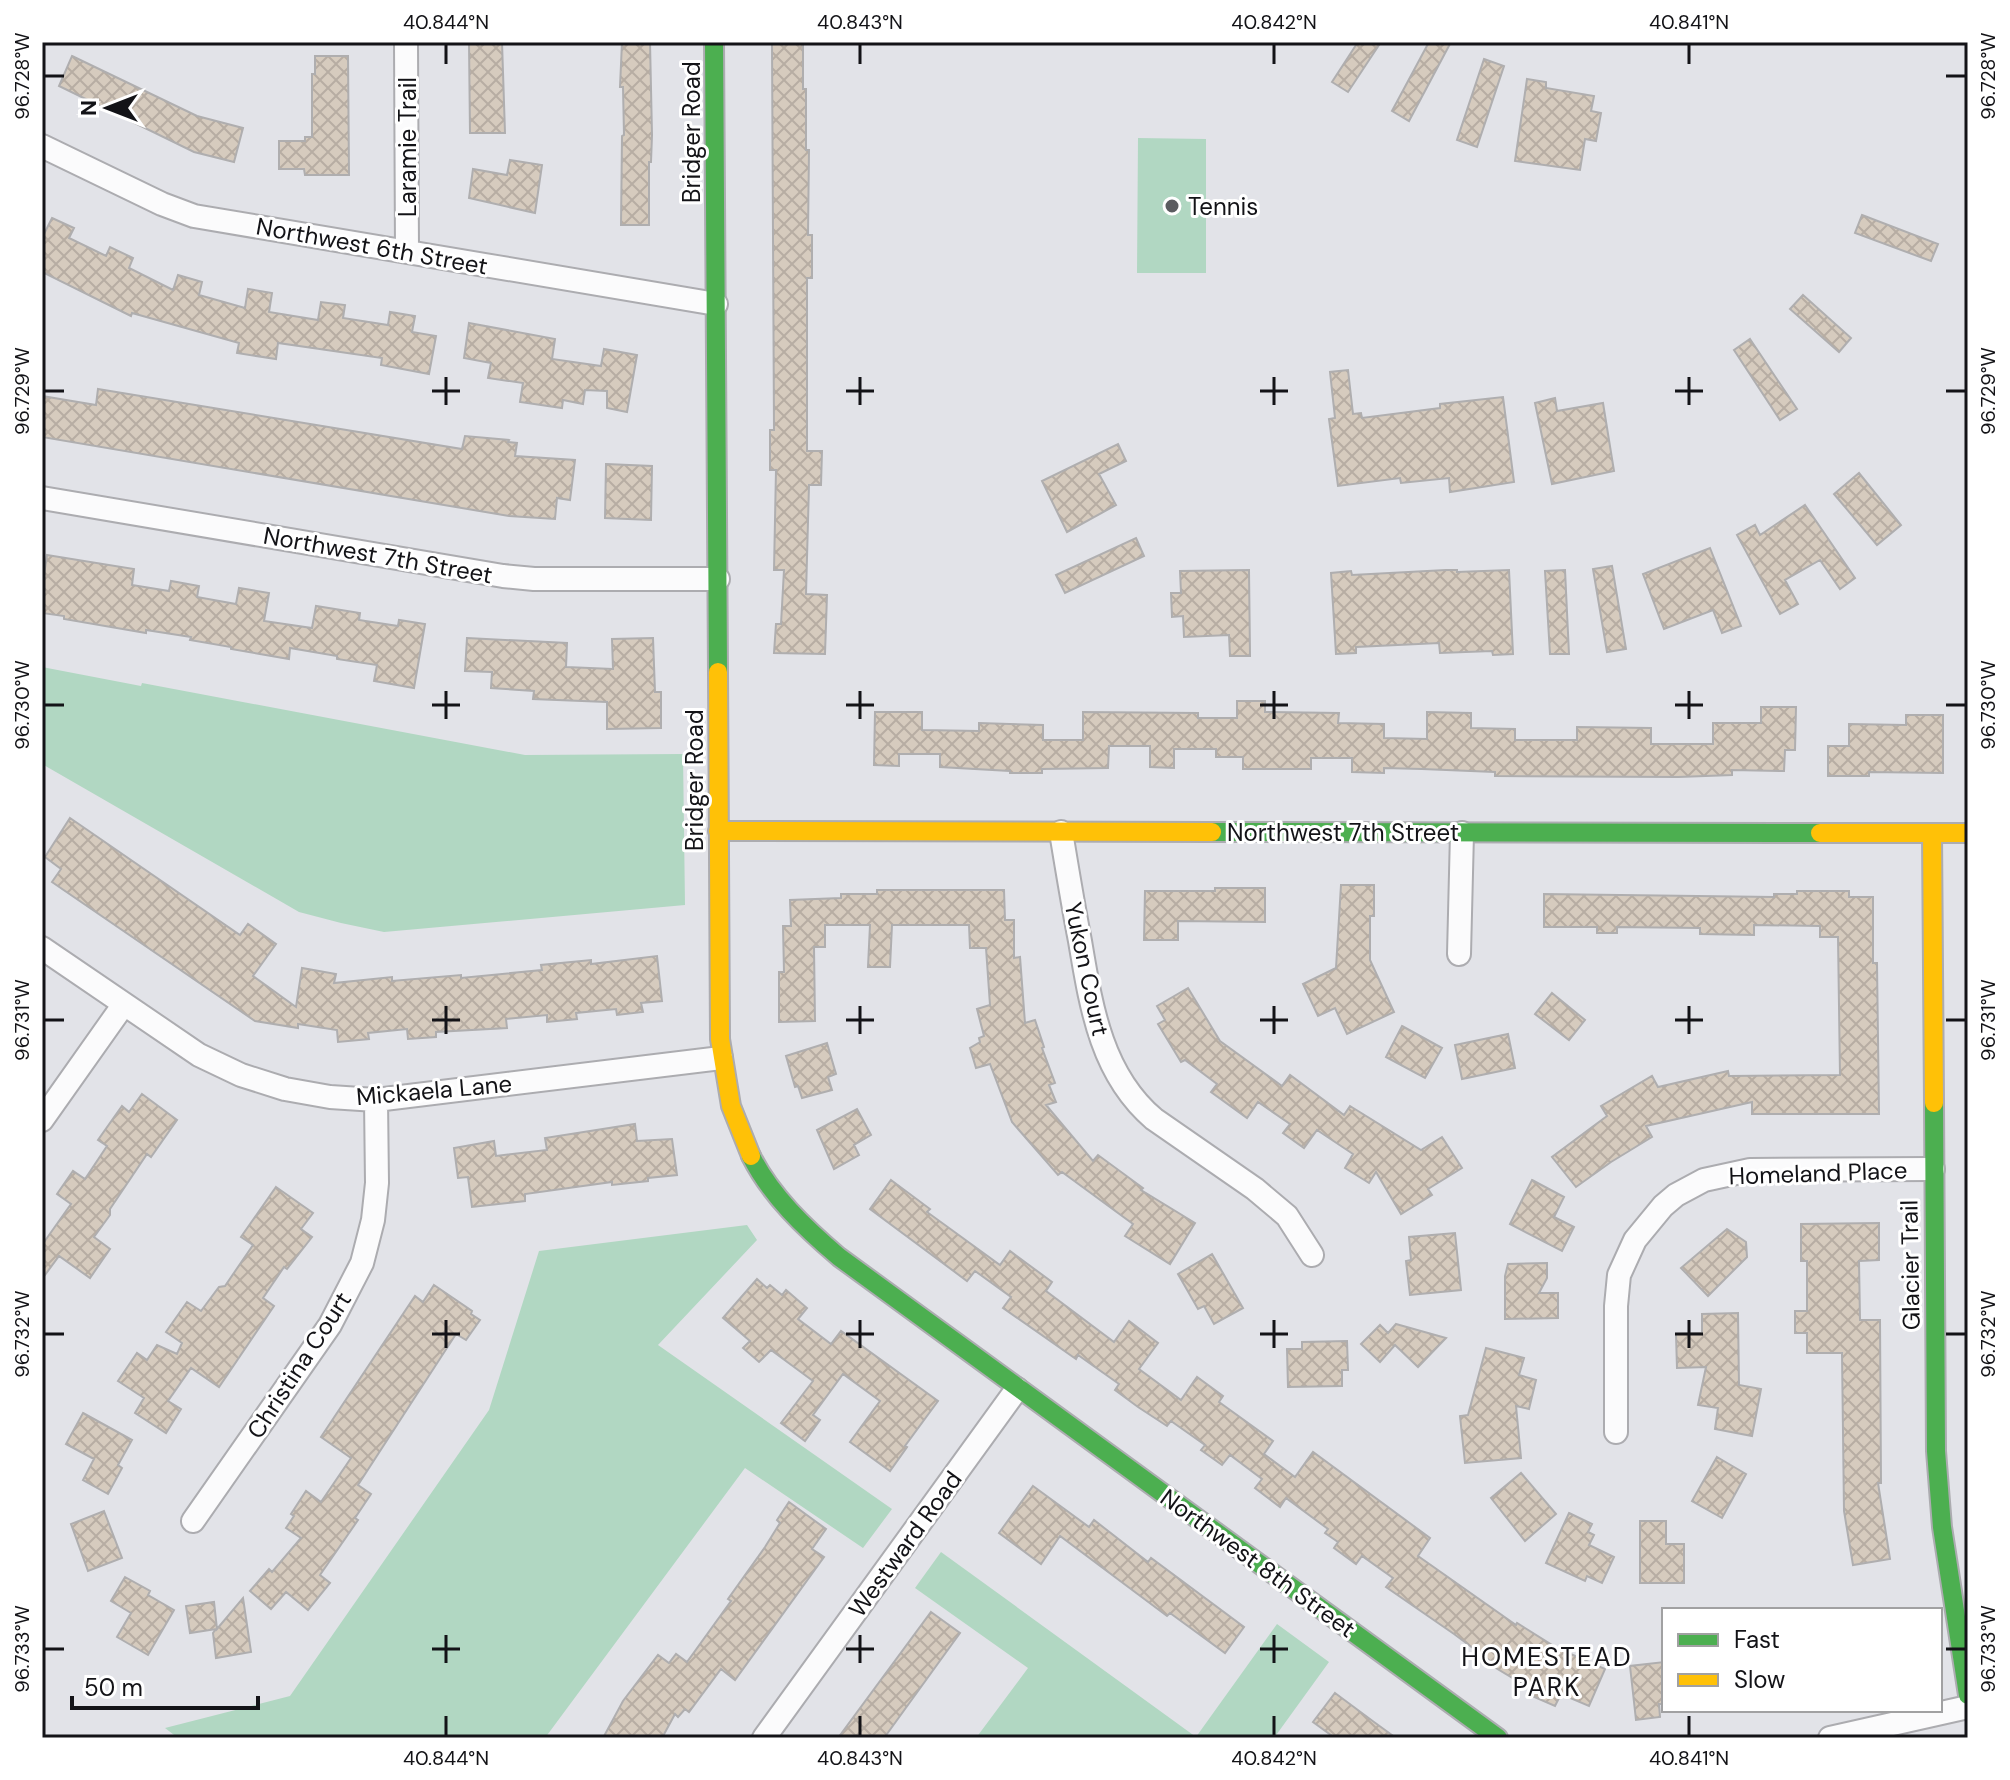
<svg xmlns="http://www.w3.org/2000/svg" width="2010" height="1780" font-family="'DM Sans',sans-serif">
  <defs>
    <pattern id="building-cross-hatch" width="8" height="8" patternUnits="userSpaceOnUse" patternTransform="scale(2)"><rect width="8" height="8" fill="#d6cbbe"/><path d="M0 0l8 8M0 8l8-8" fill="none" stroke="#b7ada3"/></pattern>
  </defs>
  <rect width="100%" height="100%" fill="#e2e3e8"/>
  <path fill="#b1d7c2" d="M1138,138l68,1v134h-69z
    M42,667l99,19 1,-3 383,72 158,-1 2,151 -301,27 -43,-9 -42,-11 -257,-148z
    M747,1225l10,15 -99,105 234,164 -29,39 -118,-80 -200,270h-367l-13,-10 125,-32 199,-286 50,-159z
    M941,1552l255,185 81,-113 52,38 -55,76h-298l52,-70 -113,-80z"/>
  <path fill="url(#building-cross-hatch)" stroke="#afaeaf" stroke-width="2" d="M469,42h33l3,91h-35z
    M622,42h28l2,93 -1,27h-2v63h-28l1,-89 2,-1 -1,-48h-3z
    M772,42h31v47h3v61h3l-1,85h4v43h-5v173h15l-1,34h-12l-3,109 21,1 -2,59 -51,-1 2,-29h5l3,-54h-10l2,-100h-6v-40h4z
    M1358,42h23l-33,50 -16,-10z
    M1429,42h22l-42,79 -17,-10z
    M72,56l125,60 46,12 -9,34 -40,-10 -135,-66z
    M315,56h33l1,119h-44l-1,-6h-25v-28h26v-4h7v-63h3z
    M1484,59l20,7 -27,81 -20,-7z
    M1527,79l19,3v6l48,8 -3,15 10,2 -5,28 -11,-2 -5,31 -65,-9z
    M510,160l32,5 -7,48 -66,-15 4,-29 34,6z
    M1862,215l76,29 -7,17 -76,-28z
    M52,218l22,10 -5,10 37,18 4,-9 23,11 -4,10 44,22 5,-15 24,7 -3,13 46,13 3,-19 24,4 -3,19 49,8 3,-18 24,3 -2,13 45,7 2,-13 25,4 -3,16 24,4 -7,38 -48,-9 1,-7 -104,-15 -2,16 -39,-6 2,-10 -107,-30 -1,3 -89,-44v-34z
    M1803,295l48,43 -12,14 -49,-43z
    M469,323l86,16 -3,20 49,7 3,-17 33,6 -10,57 -20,-4v-17l-22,-1 -2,14 -20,-4 -1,8 -42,-6 3,-19 -35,-5 3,-15 -27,-5z
    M1750,339l47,70 -17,11 -46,-70z
    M1348,370l5,44 8,-1 1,5 78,-10v-4l63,-7 11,85 -64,10 -1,-14 -48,5 -1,-5 -62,8 -9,-67 6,-1 -5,-46z
    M98,389l364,60 3,-13 44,4 -1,2 9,1 -2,13 60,4 -5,40 -13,-2 -2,21 -46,-3 -467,-79v-41l54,9z
    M1555,398l2,13 46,-8 11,68 -62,13 -17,-81z
    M1118,444l8,17 -27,13 17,31 -49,27 -25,-51z
    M606,464l46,2 -1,54 -46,-2z
    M1859,473l42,52 -24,20 -43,-51z
    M1805,505l50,73 -15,11 -20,-29 -35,20 13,24 -18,10 -43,-79 18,-10 5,10z
    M1136,538l8,18 -79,37 -9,-18z
    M1710,548l31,78 -19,7 -9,-23 -49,19 -21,-55z
    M47,555l87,14 -2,16 37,6 2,-10 28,5 -2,11 39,7 3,-16 30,5 -5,28 48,7 4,-22 44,7 -1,7 39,6 1,-6 26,4 -11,64 -40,-7 3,-16 -40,-6v-3l-47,-8 -1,11 -58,-10v-2l-41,-7 1,-3 -45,-7v3l-82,-14v-3l-22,-3v-25z
    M1612,566l14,83 -19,3 -14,-83z
    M1249,570l1,86h-20l-1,-21 -45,2 -1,-21 -11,1 -1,-24h10l-1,-22z
    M1446,570h11v2l52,-2 4,84 -20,1 -1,-4 -52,2 -1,-10 -83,4v6l-20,1 -5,-81 20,-2 1,4z
    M1565,570l4,84h-19l-5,-83z
    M467,638l100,5 -1,24 47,2 -1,-30 41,-1 2,54h6v36l-54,1v-27l-74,-3 1,-8 -43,-3 1,-16 -27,-1z
    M1237,701h28v11l74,1 -1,10 46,1v14l43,1v-27l44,1v15l44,1v11h62v-13l74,1v16h62v-21h48v-16h35l-1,43h-10l-1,21 -52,-1v5l-54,2 -183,-1v-4l-73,-3 -38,-1v5l-32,-1v-14h-41v11h-68v-12h-27v-8h-42v19l-24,-1v-21h-41l-1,22 -66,1v4h-32v-2l-70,-4v-13h-41v12l-25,-1 1,-53h47v18l57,1v-8l64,2v15h40v-28l115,1v5h39z
    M1906,715h37v58l-74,-1v4h-41v-30h21v-22l57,1z
    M70,818l170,117 8,-11 28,20 -23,32 43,31 6,-39 34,6 -2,9 58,-6v4l69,-6v3l81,-8 -1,-5 50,-5v4l66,-8 5,45 -21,2 2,9 -26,3 -1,-6 -40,4 1,6 -30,3v-7l-41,4 1,9 -71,4v5l-28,2 -1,-10 -39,4 1,6 -31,3 -1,-12 -39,-6v4l-43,-7 -203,-139 9,-13 -16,-12z
    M1341,885h33v31h-4v44l24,52 -47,22 -12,-26 -17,8 -15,-32 33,-16z
    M1215,888h50v34l-87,-1v19h-34l1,-49h70z
    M877,890h127l1,30h9v38l6,-1 5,66 10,-3 9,27 -2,1 13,35 -6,2 7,17 -10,3 47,56 5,-6 45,33 -2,2 54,33 -25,41 -45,-28 8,-12 -71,-52 -4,3 -46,-53 -22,-58 -14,4 -6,-20 10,-6 -1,-4 5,-2 -7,-27 13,-4 -4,-57h-16l-1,-23h-77l-2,42h-22l2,-42h-45v22h-11l1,74 -36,1v-50h5l-1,-46h8l-1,-26 51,-2v-4h36z
    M1797,891h52v6h24v66h4l2,151h-127v-12l-106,24 6,11 -41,25 -35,25 -24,-30 55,-41 -6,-10 51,-30 6,11 70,-16 1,5 111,-1 -2,-138h-18v-11l-66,-1v10l-54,-1v-6l-83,-1v6h-20v-6h-53v-33l230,3v-3h23z
    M1188,988l32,53 62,45 8,-11 54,40 6,-9 71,44 21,-13 20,31 -34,21 4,6 -31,19 -25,-42 -7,11 -24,-15 8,-14 -36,-24 -13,18 -21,-15 7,-9 -32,-22 -11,16 -36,-26 6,-8 -32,-24 -4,2 -23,-38 7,-4 -8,-14z
    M1552,993l33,27 -16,20 -34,-26z
    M1402,1026l40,22 -17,30 -39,-21z
    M1508,1034l7,34 -53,11 -7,-34z
    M827,1043l9,31 -8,3 4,13 -30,8 -4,-12 -3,1 -9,-31z
    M142,1094l35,26 -26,37 -4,-3 -37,55v6l-16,22 16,12 -20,29 -31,-22 -17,23v-34l29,-41 -14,-10 16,-23 12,8 22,-33 -9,-6 24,-34 7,6z
    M857,1109l14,26 -17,10 5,10 -25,14 -17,-39z
    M635,1124l2,17 35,-2 5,36 -29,3v3l-36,4v-3l-87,12v7l-53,6 -4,-30 -10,1 -4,-30 40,-7 2,15 51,-6 -2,-12z
    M891,1180l39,29 -3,3 73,53 10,-14 42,31 -6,9 68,51 15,-21 29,22 -19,26 42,31 16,-23 26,19 -4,6 54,39 -9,13 31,23 18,-25 117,86 -12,18 98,69 1,-2 40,25 48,21 -16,37 -28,-12 -6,12 -23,-10 2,-5 -43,-26 2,-2 -39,-29 -68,-47 7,-9 -31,-22 -6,8 -22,-16 4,-6 -13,-9 3,-4 -42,-31 -6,9 -25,-19 7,-9 -32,-24 -8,10 -21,-15 4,-5 -34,-24 -4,5 -29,-19 -23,-17 4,-6 -41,-29 -2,4 -73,-51 8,-11 -36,-26 -8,10 -97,-72z
    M1532,1180l32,17 -10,20 20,10 -12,24 -52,-27z
    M276,1187l37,26 -12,16 11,8 -25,32 -3,-2 -21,31 11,8 -55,81 -28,-19 -23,33 13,8 -15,24 -31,-20 9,-15 -26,-17 19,-28 10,7 10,-15 20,9 5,-11 -16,-11 21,-30 14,9 18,-24 6,-1 28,-41 -12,-8z
    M1879,1223v37l-20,1 1,59h20l1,163h-3l12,76 -37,6 -9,-54 -2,-158h-35v-20h-12v-22h12v-50h-6v-37z
    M1727,1229l19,13 1,15 -39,39 -27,-28z
    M1455,1233l6,57 -51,5 -4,-34 5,-1 -2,-23z
    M1212,1254l31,54 -29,16 -10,-18 -6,3 -20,-35z
    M1547,1263v15l-8,15h19v25l-53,1v-43l3,-12z
    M757,1279l10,9 3,-3 12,10 4,-5 21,18 -9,11 33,25 10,-13 97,70 -33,45 2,1 -17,24 -40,-29 30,-41 -37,-27 -30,41 7,5 -15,21 -24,-18 32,-42 -42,-31 -12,12 -16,-14 7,-7 -27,-23z
    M434,1285l38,26 -1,3 9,6 -14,20 -10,-6 -98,151 13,9 -16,24 3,2 -38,55 10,8 -22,27 -22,-18 -15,17 -21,-18 19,-22 3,3 29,-34 -15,-10 8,-12 -3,-2 15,-23 15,11 30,-44 -30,-21 94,-141 8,6z
    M1738,1313l1,72 22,4 -9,47 -37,-7 3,-21 -20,-3 8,-38 -29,1 -1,-34 26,-1v-19z
    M1396,1324l50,14 -28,29 -23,-22 -15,17 -19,-18 19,-19 8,8z
    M1347,1341l1,29h-6v16l-54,1 -1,-38h15v-7z
    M1486,1348l38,10 -5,17 17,5 -7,29 -13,-3 5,52 -56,5 -5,-47 8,-1z
    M83,1413l49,27 -14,25 4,3 -14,26 -25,-14 11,-21 -28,-15z
    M1717,1457l29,17 -24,44 -30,-17z
    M1521,1473l35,41 -31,27 -34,-43z
    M1033,1486l56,41 5,-7 54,42 3,-4 93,69 -19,26 -55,-40 -3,3 -107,-80 -19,28 -42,-31z
    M789,1502l37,27 -14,20 12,8 -89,123 -14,-11 -32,43 -4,-3 -7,8 -3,-3 -13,24h-59l20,-37 35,-46 11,8 7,-9 11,8 44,-61 -3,-2 37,-52 15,-24 -3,-3z
    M104,1511l18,47 -34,13 -17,-47z
    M1569,1513l23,11 -4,8 6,3 -5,10 25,12 -12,26 -15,-7 -2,5 -39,-18z
    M1640,1521h26v23h18v39h-44z
    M125,1577l25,14 -2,4 26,15 -26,45 -31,-18 14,-24 -20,-12z
    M243,1598l8,54 -35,6 -3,-25 3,-4 -26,4 -4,-27 28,-4 3,27z
    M931,1612l29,21 -76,105h-46z
    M1664,1662v42h-5l1,13 -24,3 -6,-54z
    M1335,1693l39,29 22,16h-61l-22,-16z"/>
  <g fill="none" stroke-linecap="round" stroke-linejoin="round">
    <g stroke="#acacb0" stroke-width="26">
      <path id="street" d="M406,42l1,210
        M42,146l120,58 32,12 522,88
        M42,498l461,78 31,3h184
        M1061,832c6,36 12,73 19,109 11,65 21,133 74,178l101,70 32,27 25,39
        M42,948l157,107 42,20 44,14 45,8 46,3 345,-42
        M1459,954l3,-121
        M42,1120l82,-116
        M1616,1432v-126l3,-31 16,-35 28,-34 13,-11 28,-15 46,-10 183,-1
        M193,1521l137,-196 32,-62 11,-43 4,-37 -1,-83
        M764,1738l253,-349
        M1830,1738l138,-31"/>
    </g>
    <g stroke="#acacb0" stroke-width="22">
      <path id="fast" d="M714,42l4,630
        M1212,832l608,1
        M1934,1103l2,348 6,76 26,168
        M751,1156c20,40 54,72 88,101l659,481"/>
    </g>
    <g stroke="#acacb0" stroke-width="22">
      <path id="slow" d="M718,672l2,367 11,67 20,50
        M718,831l494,1
        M1820,833h148
        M1932,833l2,270"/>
    </g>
    <use href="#street" stroke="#fbfbfc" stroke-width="22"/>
    <use href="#fast" stroke="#4caf50" stroke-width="18"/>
    <use href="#slow" stroke="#ffc107" stroke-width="18"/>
  </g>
  <path fill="none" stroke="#131317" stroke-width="3" d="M446,44v20M860,44v20M1274,44v20M1689,44v20M44,76h20M1946,76h20M446,377v28M860,377v28M1274,377v28M1689,377v28M44,391h20M432,391h28M846,391h28M1260,391h28M1675,391h28M1946,391h20M446,691v28M860,691v28M1274,691v28M1689,691v28M44,705h20M432,705h28M846,705h28M1260,705h28M1675,705h28M1946,705h20M446,1006v28M860,1006v28M1274,1006v28M1689,1006v28M44,1020h20M432,1020h28M846,1020h28M1260,1020h28M1675,1020h28M1946,1020h20M446,1320v28M860,1320v28M1274,1320v28M1689,1320v28M44,1334h20M432,1334h28M846,1334h28M1260,1334h28M1675,1334h28M1946,1334h20M446,1635v28M860,1635v28M1274,1635v28M44,1649h20M432,1649h28M846,1649h28M1260,1649h28M1946,1649h20M446,1716v20M860,1716v20M1274,1716v20M1689,1716v20"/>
  <circle fill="#5b5c60" stroke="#fff" stroke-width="3" cx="1172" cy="206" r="8"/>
  <g text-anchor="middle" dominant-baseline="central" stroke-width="6" stroke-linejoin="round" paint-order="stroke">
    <g font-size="24" fill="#131317" stroke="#fff">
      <text transform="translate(691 132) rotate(-90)">Bridger Road</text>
      <text transform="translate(407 147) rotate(-90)">Laramie Trail</text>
      <text transform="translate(372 246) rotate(10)">Northwest 6th Street</text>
      <text transform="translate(378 555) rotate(10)">Northwest 7th Street</text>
      <text transform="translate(694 780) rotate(-90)">Bridger Road</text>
      <text x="1343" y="832">Northwest 7th Street</text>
      <text transform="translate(1087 969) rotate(78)">Yukon Court</text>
      <text transform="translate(434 1090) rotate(-5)">Mickaela Lane</text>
      <text transform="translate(1818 1173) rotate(-2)">Homeland Place</text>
      <text transform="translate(1910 1265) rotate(-91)">Glacier Trail</text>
      <text transform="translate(299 1365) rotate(-57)">Christina Court</text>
      <text transform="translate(905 1544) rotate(-54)">Westward Road</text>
      <text transform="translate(1258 1563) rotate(36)">Northwest 8th Street</text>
    </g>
    <g font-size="24" fill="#131317" stroke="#fff" text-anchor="start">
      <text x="1188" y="206">Tennis</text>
    </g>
    <g font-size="26" letter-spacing="2" fill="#131317" stroke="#fff">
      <text x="1547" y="1657">HOMESTEAD<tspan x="1547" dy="30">PARK</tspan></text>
    </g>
  </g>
  <rect width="2010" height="1780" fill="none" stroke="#ffffff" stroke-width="88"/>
  <rect x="1662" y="1608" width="280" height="104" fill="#ffffff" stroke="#a1a1a2" stroke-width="2"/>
  <rect x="1678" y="1634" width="40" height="12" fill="#4caf50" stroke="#a1a1a2" stroke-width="2"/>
  <text x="1734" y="1648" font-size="24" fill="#131317">Fast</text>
  <rect x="1678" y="1674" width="40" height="12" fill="#ffc107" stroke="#a1a1a2" stroke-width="2"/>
  <text x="1734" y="1688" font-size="24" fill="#131317">Slow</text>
  <g transform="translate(108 108) rotate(270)" stroke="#ffffff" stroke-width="6" paint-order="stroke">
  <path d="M0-6L14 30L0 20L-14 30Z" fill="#131317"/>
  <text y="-12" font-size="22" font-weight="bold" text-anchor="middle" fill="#131317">N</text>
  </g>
  <path d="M72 1696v12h186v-12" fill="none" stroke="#131317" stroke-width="4"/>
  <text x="84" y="1696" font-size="24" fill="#131317" stroke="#ffffff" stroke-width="6" paint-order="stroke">50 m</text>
  <rect x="44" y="44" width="1922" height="1692" fill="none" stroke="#131317" stroke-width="3"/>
  <g font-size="20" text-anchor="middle" fill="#131317">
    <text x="446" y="29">40.844°N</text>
    <text x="860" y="29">40.843°N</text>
    <text x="1274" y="29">40.842°N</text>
    <text x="1689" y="29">40.841°N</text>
    <text transform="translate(1988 76) rotate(-90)" y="7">96.728°W</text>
    <text transform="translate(22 76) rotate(-90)" y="7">96.728°W</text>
    <text transform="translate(1988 391) rotate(-90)" y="7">96.729°W</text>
    <text transform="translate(22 391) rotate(-90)" y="7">96.729°W</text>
    <text transform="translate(1988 705) rotate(-90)" y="7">96.730°W</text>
    <text transform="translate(22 705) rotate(-90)" y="7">96.730°W</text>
    <text transform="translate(1988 1020) rotate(-90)" y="7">96.731°W</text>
    <text transform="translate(22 1020) rotate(-90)" y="7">96.731°W</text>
    <text transform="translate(1988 1334) rotate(-90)" y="7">96.732°W</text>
    <text transform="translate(22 1334) rotate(-90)" y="7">96.732°W</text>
    <text transform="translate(1988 1649) rotate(-90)" y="7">96.733°W</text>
    <text transform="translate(22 1649) rotate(-90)" y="7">96.733°W</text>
    <text x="446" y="1765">40.844°N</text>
    <text x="860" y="1765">40.843°N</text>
    <text x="1274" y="1765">40.842°N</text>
    <text x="1689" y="1765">40.841°N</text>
  </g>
</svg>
